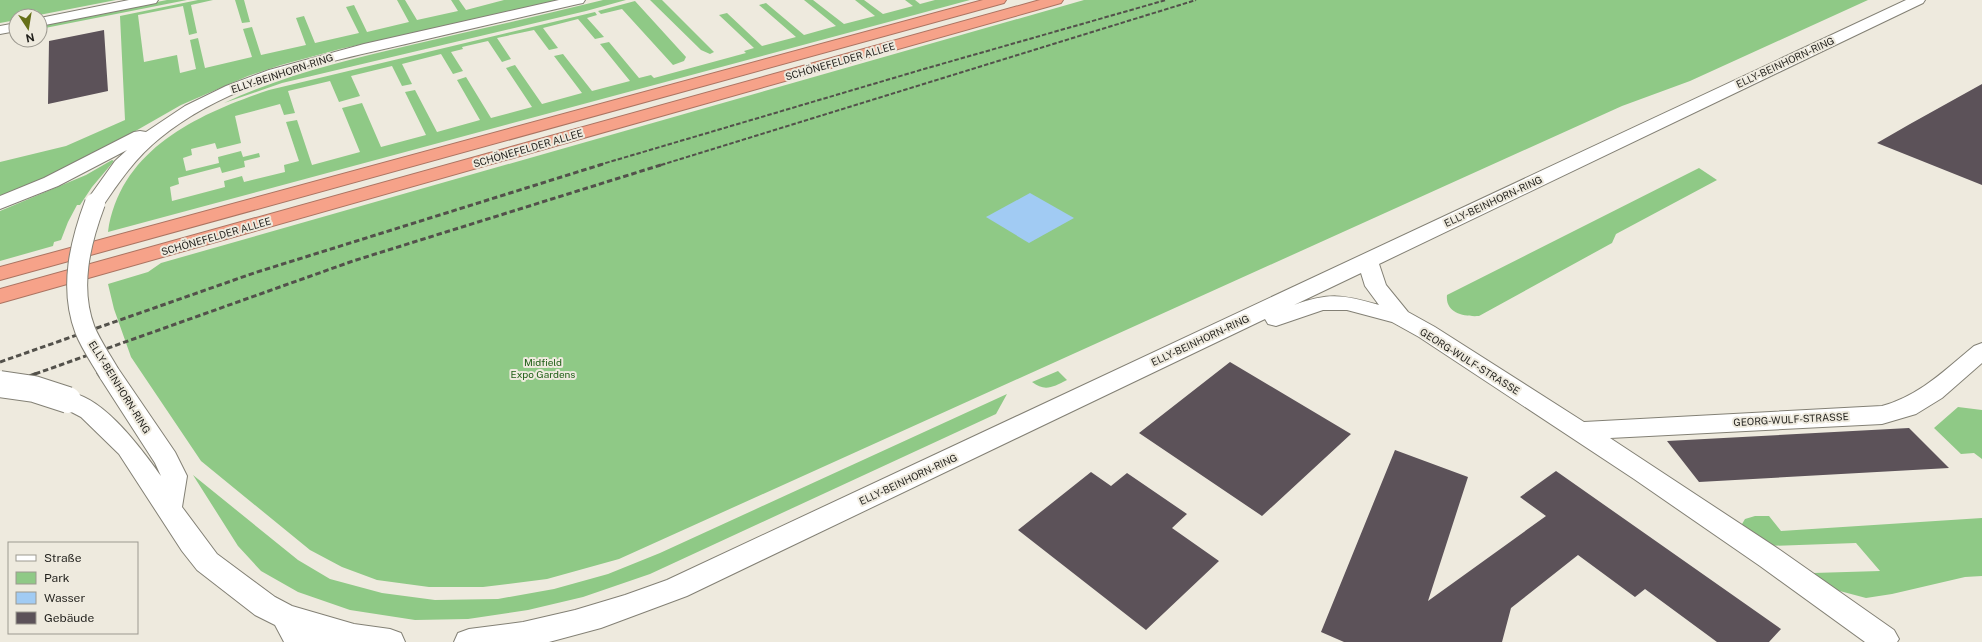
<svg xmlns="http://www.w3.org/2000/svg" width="1982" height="642" font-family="'Public Sans',sans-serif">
  <rect width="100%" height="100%" fill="#eeeade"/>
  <path fill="#8fc986" d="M0,0h116l-82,16h-18v4l-16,3z
    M167,0h20l-147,29v-4z
    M198,0h15l-22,5 6,28 -8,2 -6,-29 -45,9 6,47 33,-7 3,18 16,-4 -6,-29 8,-2 7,30 47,-11 -9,-28 9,-2 9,28 45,-10 -10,-27 8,-2 11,27 44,-10 -13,-26 8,-2 13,27 42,-10 -12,-22h8l12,20 41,-9 -7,-11h8l7,10 38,-10h59l-223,49 -59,16 -33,11 -67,29 -105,60 -76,32v-35l66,-16 59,-26 -5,-104z
    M235,0h9l6,22 -8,1z
    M603,0h23l-40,11 -304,72 -58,20c60,-28 123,-43 187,-58 64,-15 128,-29 192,-45z
    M650,0h12l52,52 -4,2 -9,-4z
    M804,0h9l31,24 31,-8 -20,-16h9l19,14 30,-8 -8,-6h10l5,4 15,-4h35l-862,232c12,-83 90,-118 161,-142l326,-78 2,3 -10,3 17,19 -9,2 -17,-20 -35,9 15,20 -9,2 -15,-20 -37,8 14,21 -9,3 -14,-21 -26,6 1,2 -12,3 12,19 -10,3 -12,-20 -39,10 10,20 -10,2 -10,-20 -41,10 9,20 -21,6 -9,-21 -42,10 7,22 -11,2 -4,-11 -45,12 6,27 -24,6 -2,-6 -24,6 1,6 -9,3 3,13 33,-8 -1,-6 23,-6 2,6 16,-4 1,4 -16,4 1,6 -23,6 -2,-6 -42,11 1,6 -9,3 2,14 53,-14 -1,-6 18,-5 2,6 41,-10 -1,-7 15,-4 -13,-39 11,-2 15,45 48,-13 -18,-44 20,-5 19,44 45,-12 -21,-43 10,-2 22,42 43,-12 -23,-40 9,-3 25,41 41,-11 -26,-39 9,-3 27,39 40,-11 -28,-37 9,-2 29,37 38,-10 -30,-37 9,-2 30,36 12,-3 3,3 92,-25 -2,-2 10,-3 -35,-33 8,-2 35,33 34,-9 -37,-32 7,-2 38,32 32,-9z
    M1084,0h784l-178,81 -68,25 -1003,453 -72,20 -64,8h-54l-52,-7 -35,-13 -32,-17 -109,-89 -70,-104 -17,-48 -6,-25 40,-12 13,-9z
    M635,1l51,56 -2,4 -11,4 -51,-56 -21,5 -3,-3z
    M112,160l2,1 -22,26 -12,18h-3l-9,17 -7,18 -7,2 -1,4 -53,15v-50l86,-36z
    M1699,168l18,12 -101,54 -4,9 -133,73c-15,1 -34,-3 -32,-21z
    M1058,371l9,9c-14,7 -22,12 -35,2z
    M1007,394l-11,20 -346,160 -67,23 -55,13 -60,9 -53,1 -65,-10 -52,-18 -37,-21 -23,-25 -45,-71 105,85 32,19 52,14 53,7 63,-1 56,-10 54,-15 52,-21z
    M1958,407l24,3v49l-8,-6 -13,1 -27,-26z
    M1755,516h14l12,15 201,-13v58l-17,1 -73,17 -26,4 -30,-8 -24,-14 1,-3 67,-2 -24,-28 -89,3 -21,-15 -4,-7 3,-5z"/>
  <path fill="#a1cbf3" d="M1030,193l44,25 -45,25 -43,-26z"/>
  <path fill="#5c5259" d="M104,30l4,61 -60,13 1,-63z
    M1982,84v101l-105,-42 33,-19z
    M1230,362l121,72 -89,82 -123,-83z
    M1909,428l40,40 -250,14 -32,-41z
    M1395,450l73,27 -40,124 118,-85 -26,-19 36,-26 225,158 -12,13h-52l-72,-53 -10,8 -57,-42 -67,53 -9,34h-158l-23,-10z
    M1091,472l20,14 16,-13 60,41 -15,14 47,33 -73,69 -128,-100z"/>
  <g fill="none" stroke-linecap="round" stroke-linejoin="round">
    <g stroke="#838075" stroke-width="2">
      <path id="minor" d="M129,0h29l-2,3 -5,1 -111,22v-8z
        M559,0h26l-2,3 -5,1c-56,13 -112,26 -168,39 -86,20 -180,38 -250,95 -24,19 -41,44 -58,69l-7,2 -7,-2 -3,-4 30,-42 12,-11 -69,36 -58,23v-13l44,-18 90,-46 6,-1 6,1 39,-26 41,-20 43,-16 95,-26z
        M1906,0h19l-2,3 -544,261 7,21 22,27 27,15 149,95 298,-16c37,-10 63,-36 92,-60l8,-3v20l-40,35 -26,16 -34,10 -272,14 170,112 114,80 5,9 -2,3h-32l-105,-76 -126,-87 -215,-142 -27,-15 -45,-12h-24l-47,16 -8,-2 -3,-5 -578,277 -86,32 -52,14h-95l4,-9 11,-4 54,-7 52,-12 50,-15 42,-15zM1361,273l4,13 14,19c-36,-10 -49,-13 -85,0z
        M16,23v8l-16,3v-8z
        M109,365l8,2 58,85 12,24 -5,31 35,47 58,43 17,9 62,18 36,5 11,4 4,9h-121l-9,-17 -20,-10 -58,-45 -15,-19 -63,-97 -38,-37 -21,-11 -4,-6 4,-6c35,-10 83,57 101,82l-6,-13 -58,-90 4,-6z"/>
    </g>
    <g stroke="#ab7462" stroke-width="2">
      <path id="highway" d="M983,0h23l-2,3 -1004,277v-13z
        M1040,0h23l-2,3 -1061,300v-14z"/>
    </g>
    <use href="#minor" fill="#fff" fill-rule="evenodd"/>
    <use href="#highway" fill="#f6a289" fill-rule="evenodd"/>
    <path stroke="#53514b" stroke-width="2" stroke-dasharray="4.5 2" stroke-linecap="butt" d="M599,165l325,-96 242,-69
      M661,165l535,-165"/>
    <path stroke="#53514b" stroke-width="3" stroke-dasharray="5.5 3" stroke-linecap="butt" d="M0,362l254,-89 349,-109
      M35,374l318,-113 311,-97"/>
    <path stroke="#53514b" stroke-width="3.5" stroke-dasharray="7 3.5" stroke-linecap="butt" d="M0,387l38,-14"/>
    <g stroke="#838075" stroke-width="22" stroke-linecap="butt">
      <path id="minor-bridge-far1" d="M95,203c-15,40 -26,85 -10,127 6,15 16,29 24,43"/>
    </g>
    <g stroke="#838075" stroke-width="28" stroke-linecap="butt">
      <path id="minor-bridge" d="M0,384l34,5 34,11"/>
    </g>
    <use href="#minor-bridge-far1" stroke="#fff" stroke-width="20"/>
    <use href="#minor-bridge" stroke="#fff" stroke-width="26"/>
  </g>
  <g text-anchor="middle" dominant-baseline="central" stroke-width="4" stroke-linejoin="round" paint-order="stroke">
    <g font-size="10" fill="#201f1b" stroke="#eeeade">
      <text transform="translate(840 61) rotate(-16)">SCHÖNEFELDER ALLEE</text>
      <text transform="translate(1785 62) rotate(-25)">ELLY-BEINHORN-RING</text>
      <text transform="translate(282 73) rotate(-18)">ELLY-BEINHORN-RING</text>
      <text transform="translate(528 148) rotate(-16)">SCHÖNEFELDER ALLEE</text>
      <text transform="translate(1493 201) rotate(-25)">ELLY-BEINHORN-RING</text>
      <text transform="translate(216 236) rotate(-16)">SCHÖNEFELDER ALLEE</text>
      <text transform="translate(1200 340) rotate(-25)">ELLY-BEINHORN-RING</text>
      <text transform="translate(1470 361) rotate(32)">GEORG-WULF-STRASSE</text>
      <text transform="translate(120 387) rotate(58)">ELLY-BEINHORN-RING</text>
      <text transform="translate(1791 419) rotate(-3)">GEORG-WULF-STRASSE</text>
      <text transform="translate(908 479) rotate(-25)">ELLY-BEINHORN-RING</text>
    </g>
    <g font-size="10" fill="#226019" stroke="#eeeade">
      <text x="543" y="362">Midfield<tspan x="543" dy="12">Expo Gardens</tspan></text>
    </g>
  </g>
  <rect x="8" y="542" width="130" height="92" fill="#eeeade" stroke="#9c9990"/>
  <rect x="16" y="555" width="20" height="6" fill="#ffffff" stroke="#9c9990"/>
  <text x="44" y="562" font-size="12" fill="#201f1b">Straße</text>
  <rect x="16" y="572" width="20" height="12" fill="#8fc986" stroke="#9c9990"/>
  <text x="44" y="582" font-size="12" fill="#201f1b">Park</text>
  <rect x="16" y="592" width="20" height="12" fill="#a1cbf3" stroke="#9c9990"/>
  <text x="44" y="602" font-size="12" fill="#201f1b">Wasser</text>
  <rect x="16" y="612" width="20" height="12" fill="#5c5259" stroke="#9c9990"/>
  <text x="44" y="622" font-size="12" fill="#201f1b">Gebäude</text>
  <g transform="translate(28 28) rotate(168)"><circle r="19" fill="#eeeade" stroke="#9c9990"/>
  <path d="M0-3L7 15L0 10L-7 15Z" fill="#666f17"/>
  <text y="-6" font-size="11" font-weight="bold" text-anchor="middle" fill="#201f1b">N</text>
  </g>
</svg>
